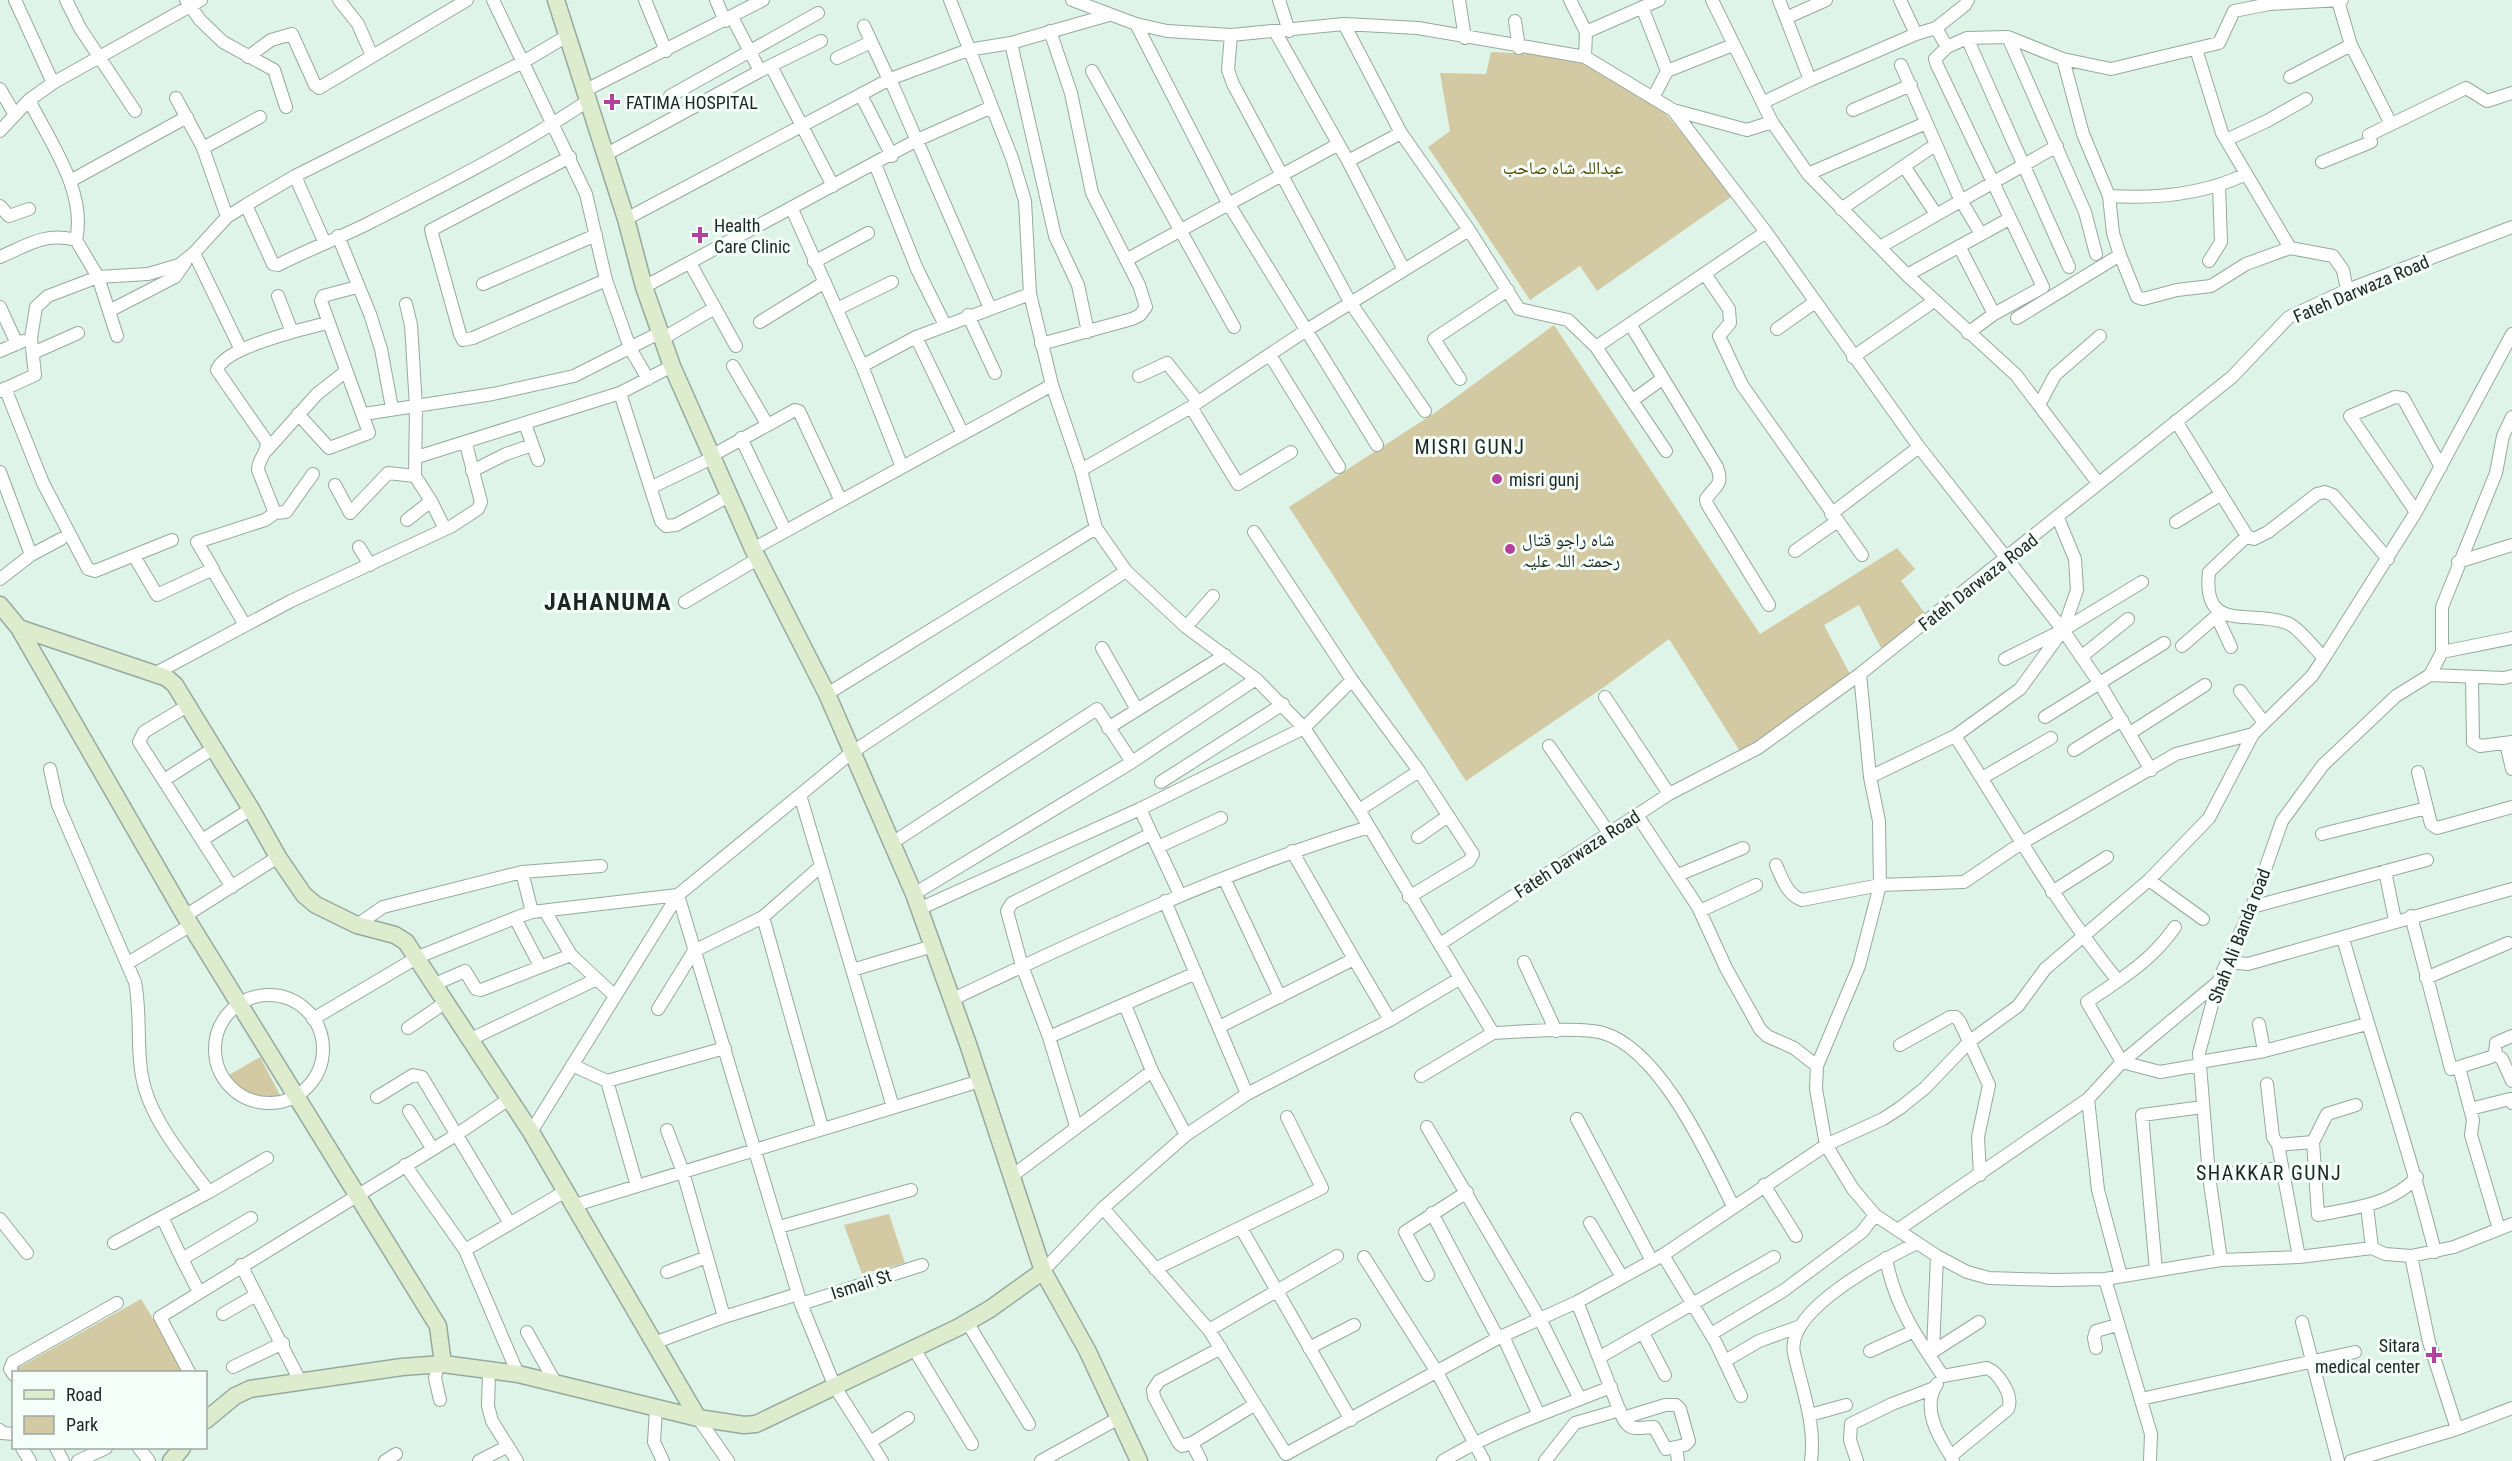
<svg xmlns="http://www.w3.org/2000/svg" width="2512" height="1461" font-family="'Roboto Condensed','Noto Naskh Arabic',sans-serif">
  <rect width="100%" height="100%" fill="#dff4e9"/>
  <path fill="#d3c9a2" d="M1491,52l68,3 26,5 75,47 74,88 -137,96 -17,-25 -50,34 -102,-153 22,-16 -10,-58 46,1z
    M1554,325l206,309 137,-86 18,21 -14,12 26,35 -44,36 -24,-47 -35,20 27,51 -110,77 -72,-114 -62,46 -141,96 -177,-274 147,-95z
    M260,1057l21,40c-24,4 -37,-4 -52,-22z
    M889,1214l16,49 -43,11 -18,-49z
    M141,1299l44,73h-167l-2,-3z"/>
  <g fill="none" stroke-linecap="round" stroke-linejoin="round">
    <g stroke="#96a99f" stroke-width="14">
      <path id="street" d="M15,0l38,83
        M66,0l14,28 55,83
        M186,0l14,20 23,22 51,28 12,37
        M339,0l19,24 14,32
        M493,0l93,194 20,86 24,68 18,31
        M645,0l21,51
        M716,0l9,21
        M950,0l62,158 13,43 5,93 22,91 29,85 15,58 30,43 60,56 70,52 48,49 55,82 134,223c26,-1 88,-7 110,0 58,17 105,123 130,173
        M1072,0l64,24 31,7 64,4 113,-11 74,4 167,29 88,53 93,122 153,215 144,183 37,54 51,86
        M1279,0l10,31
        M1459,0l6,38
        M1570,0l16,32 -1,25
        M1712,0l60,122 36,52 99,101 109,100 82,108
        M1900,0l16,34 20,-6 29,-23 3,-5
        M1642,7l25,64 -14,27
        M732,17l28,54
        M1788,17l38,-17
        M1515,21l4,27
        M1136,24l92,179 149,242
        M864,26l25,54
        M1936,28l11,19 20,-9 41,-1 55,22 48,10 108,-26 15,-32 35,-7 73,-4
        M1586,32l73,-32
        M1276,33l72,128 53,-28
        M1231,35l-3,35 5,14 117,218 75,109
        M2008,37l77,175 11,42
        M1967,38l102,229
        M1011,43l98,-28
        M2351,45l40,79
        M1947,47l-12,12 2,6 106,222 -49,27 -26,19
        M2196,49l26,84 68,115 43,8 10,14 4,20
        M248,57l23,-17 21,-6 23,51 4,3 148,-88
        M837,58l34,-16
        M2063,59l20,75 26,62 4,37 7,22 17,42 6,2 34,-9 34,-4 35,-22 44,-16
        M1901,65l59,134 21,35
        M771,66l62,120
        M1092,71l142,256
        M1667,71l66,-26
        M2290,77l61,-32 -13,-44
        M890,79l100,229
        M1810,80l106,-46
        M0,89l15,26
        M586,90l177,-90
        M861,95l31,61
        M670,96l148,-83
        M176,98l27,50
        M29,100c21,42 58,92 47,140
        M1764,102l46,-22 -31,-80
        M1673,110l74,20 25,-8
        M1853,110l58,-25
        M0,131l29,-31 24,-17 148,-83
        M2226,140l41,-19 39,-22
        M605,155l155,-84 61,-30
        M570,157l-139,73 29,104 3,6 10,-2 133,-58
        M1348,161l56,109
        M2322,162l49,-20 -2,-7 97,-47 21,13 25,-8
        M875,164l42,105 28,56
        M1904,166l32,48
        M1808,174l118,-51
        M295,176l29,65
        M70,181l117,-64
        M2109,196c47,3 92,-1 135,-21
        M246,205l27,59 5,1c31,-16 64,-28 95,-44 73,-37 148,-75 216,-121
        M0,206l9,10 20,-7
        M792,209l70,157 40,101
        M1841,209l94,-64
        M227,217l-24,-69 57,-31
        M626,219l264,-140 78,-29 43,-7 44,193 23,49 10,47
        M1469,230l50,79 49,11 28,27 70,104
        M338,236l32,78 11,35 11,59
        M1959,246l35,68
        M1880,247l177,-101
        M194,253l47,97
        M0,257c28,-12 45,-25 76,-17l22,37 19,59
        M1126,260l211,-115
        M2209,261l12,-19 -2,-57
        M814,262l54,-29
        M690,263l46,83
        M1705,274l24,35 1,14 -11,13 23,49 120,170
        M1907,275l102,-56
        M483,284l113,-49
        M644,287l273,-147 75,-33
        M406,304l5,21 5,82 -1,69 16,25 14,28
        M0,307l17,37
        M837,309l55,-27
        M109,311l66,-34 10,-14
        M968,315l27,58
        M2017,318l103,-63
        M760,322l65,-40
        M1630,324l87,143c7,19 -2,18 -11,32l1,5 62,101
        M1777,329l38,-27
        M292,332l35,-9
        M662,339l51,-30
        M1041,344l91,-25 8,-4 6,-8 -7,-22 -47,-92 -21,-100 -21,-62
        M1596,347l170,-115
        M0,351l23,-10
        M33,353l45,-20
        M1270,355l69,112
        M1853,357l81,-56
        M733,366l34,58
        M862,366l54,-29
        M1139,376l28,-13 31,39
        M1460,379l-26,-40 74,-49
        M5,388l38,95 45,86 7,2 77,-31
        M0,391l35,-16 -4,-37 5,-31 12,-11 50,-19 50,-3 31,-9 15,-12 33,-36 19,-12 49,-29 228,-114 44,-26
        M620,393l41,128 5,5 10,-1 53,-29
        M1633,400l29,-21
        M2039,405l16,-30 45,-39
        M1191,407l47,77 53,-32
        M298,414l31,34 40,-15 -48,-132 2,-5 34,-9
        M364,414l129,-20 81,-18 87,-44
        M2176,421l71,115 7,3 14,-7 49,-38 8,-2 8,3 55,64
        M525,424l13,36
        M962,432l-46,-95 114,-43
        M741,438l44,92
        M267,450l50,-56 28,-22
        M711,456l84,-46 4,1 42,90
        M417,457l203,-64 52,-27
        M1081,470l110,-63 114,-76 164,-101 -68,-97 -57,-109
        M472,471l34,-17 26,-9
        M0,472l31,83 -31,24
        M335,485l15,28 38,-40 27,3
        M652,487l60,-29
        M2416,512l-66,-96 45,-19 8,1 38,69
        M275,513l11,-1 27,-38
        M1831,514l88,-67
        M407,520l24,-19
        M2176,522l44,-27
        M1254,532l98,148 67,91 -60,39
        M2247,536l-38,36c-7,62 40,37 78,51 10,3 29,27 37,35
        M359,547l11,18
        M753,549l299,-164
        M1795,551l41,-29
        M31,555l30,-16
        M134,556l23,39 56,-26 -16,-27 68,-22 10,-7 -17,-43c0,-11 9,-16 9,-28l-50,-72c6,-19 57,-32 75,-38l-14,-36
        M2458,562l54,-17
        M212,569l33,56
        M685,602l74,-44
        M2217,617l14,30
        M1186,627l27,-31
        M2182,646l38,-33
        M1102,648l34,60
        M2442,652l70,-14
        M2081,657l47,-38
        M2005,659l58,-29 79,-48
        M156,673l135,-72 161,-75 26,-17 3,-7 -15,-58
        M1860,674l10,103 9,44 1,64 -21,81 -42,100 -1,23 10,56 27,44 22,26 62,41 30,16 22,6 65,2 51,-1 116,-19 78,-3 73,-9 13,6 26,2 43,-9 58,-23
        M2430,675l74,3 8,-2
        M2472,677l1,65 7,4 32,-4
        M2240,691l23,30
        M827,694l269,-166
        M1605,697l64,97
        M187,706l-43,26 -5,10 93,145
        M2045,717l119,-74
        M1108,728l117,-73
        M2130,733l75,-48
        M1955,736c54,84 100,167 163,245l-31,21 35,60 38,10 40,-7
        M2506,743l6,26
        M1549,746l60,87
        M2074,750l48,-30
        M50,769l8,36 77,177c7,35 0,73 10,107 11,37 41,72 64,103l-47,25 20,42
        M2418,772l9,36
        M1870,777l85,-41 65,-47 43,-59 14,-40 -2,-31 -17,-41
        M1982,778l69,-40
        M164,780l50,-32
        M1161,782l122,-78
        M800,795l93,312
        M1140,809l40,86
        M1637,815l61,92 28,61 34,61 7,7 27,12 23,18
        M2322,834l105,-26 4,16 6,4 75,-21
        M1418,837l30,-21
        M202,840l49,-31
        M892,843l205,-134 35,53
        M1158,847l63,-29
        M1292,851l62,108
        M1776,865c6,13 11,30 26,35l78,-15 84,-3 56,-38 156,-90 77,-20 59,-58 12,-18 92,-146 96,-178
        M2385,871l10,49
        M522,872l10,40
        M1678,875l65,-27
        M1224,878l56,119
        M2149,880l54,39
        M2052,892l55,-35
        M914,894l218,-132 124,-83
        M1409,897l60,-36 4,-7 -54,-83
        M1165,901l82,193
        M2252,907l175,-47
        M919,909l221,-100 164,-81 48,-48
        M545,911l26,44 44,41
        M1700,911l56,-26
        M185,916l93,-59
        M2411,916l40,153 8,-2 14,53 -2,15 28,94
        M763,917l59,210
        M515,918l25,48
        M357,925l26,-18 139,-35 79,-6
        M2343,938c29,105 66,208 92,314
        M1440,944l229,-150 89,-46 102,-74 372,-297 57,-60 58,-27 165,-63
        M1524,962l32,69
        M2227,962l21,2 264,-75
        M128,963l63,-38
        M852,970l81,-24
        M2426,978l82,-35
        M2118,981c23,-16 41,-31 57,-54
        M435,984l30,-13 11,18 5,1 90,-35
        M215 1049a54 54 0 1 1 108 0a54 54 0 1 1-108 0Z
        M951,1000c137,-65 273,-129 418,-173
        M1125,1005l27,66
        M658,1009l36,-58 69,-34 58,-51
        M313,1019l105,-62 97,-39 17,-6 146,-17 123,409 34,83 47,74
        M2259,1024l5,27
        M1219,1027l135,-68 36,61
        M408,1028l38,-26
        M1049,1037l147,-64
        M471,1039l124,-59
        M1900,1045l50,-28h6l4,5 29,63 -11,52 2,38
        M2495,1054l7,5 10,22
        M2200,1062l64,-11 103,-27
        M572,1065l35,16 118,-33
        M2459,1067l32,-10 4,-3 1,-11 16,-7
        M1421,1076l72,-43
        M607,1081l30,105
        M2267,1084l6,53 5,8 21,112
        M377,1097l36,-22 9,2 87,145
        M2088,1099l10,91 23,86
        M2470,1109l40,-10 2,4
        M409,1111l23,37
        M1577,1119l75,142
        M1076,1126l-27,-89 -27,-71 -15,-55 5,-8 139,-69
        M1427,1127l113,192 40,80
        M667,1130l16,42 41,145
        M531,1132l147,-237 173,-142 275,-182
        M2313,1142l5,73c36,-7 73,-10 99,-38
        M2278,1145l35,-3 14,-28 29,-9
        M405,1165l60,85 53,124
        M1012,1176l140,-105 34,64
        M2209,1176l72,-8
        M1764,1185l32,51
        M209,1192l58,-34
        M572,1206l408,-125
        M2367,1206l5,42
        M1103,1208l106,122 77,124 212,-116 79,-36 86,-47 163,-110 57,-26 17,-11 25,-20 45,-47 48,-35 27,-37 104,-89 60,-62 44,-84
        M1432,1213l66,125
        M0,1219l27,34
        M1590,1223l32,54
        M779,1227l132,-37
        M1241,1228l110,192
        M1899,1229l189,-130 34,-37 96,-80
        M114,1243l48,-26
        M465,1250l99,-58
        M1663,1255l53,88 25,53
        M2411,1256l18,86 28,87
        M1364,1257l73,115 47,89
        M1886,1258c8,46 31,80 57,118l44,-8c12,5 27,28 21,41l-57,47 2,5
        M2221,1260l-12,-84 -10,-123 19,-71 34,-75 30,-86 41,-56 73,-69 34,-21 12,-23v-45l54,-134 7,-37 9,-19
        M241,1265l59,116
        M1155,1269l167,-81 -35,-71
        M2156,1270l-14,-155 61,-8
        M1043,1271l60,-63 83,-73 61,-41 143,-74 69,-41
        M667,1272l40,-15
        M1428,1275l-23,-43 62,-40
        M2105,1279l46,155 -1,27
        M199,1292l-17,-33 69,-41
        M1577,1302c13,32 25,65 38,97 3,7 6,19 12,25 6,7 18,3 27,3l12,22 19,-4 4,-4 -9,-32 -4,-4h-11l-42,13
        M801,1304l121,-39
        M223,1314l33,-19
        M967,1322l62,102
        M2302,1322l36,139
        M1209,1330l128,-74
        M527,1332l29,52
        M1643,1333l22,42
        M1711,1334l72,-43 79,-59 13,-17
        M1503,1336l35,77
        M654,1343l70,-26 74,-23
        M1221,1348l-62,33 -6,9 1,7 24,45 4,4 10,-3 62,-38
        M1309,1348l45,-23
        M2096,1348l-2,-10 2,-7 21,-6
        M914,1349l58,95
        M1870,1351l42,-19
        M1933,1351l4,-95
        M1929,1354l50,-32
        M1600,1357l174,-100
        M1725,1361l34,-20 39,-14
        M438,1365l-3,13 5,22
        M233,1367l50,-24
        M189,1372l-29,-55 296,-182 53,-36
        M489,1372l-1,34 4,15 25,40
        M14,1375l-4,-6 3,-7 104,-59
        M1937,1384c-16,23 1,52 14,72
        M2141,1399l214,-47
        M656,1409l-2,33 9,19
        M1810,1415l36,-10
        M698,1418l30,43
        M0,1430l2,3 12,1
        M870,1442l38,-24
        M1192,1443l9,18
        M22,1448l8,13
        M56,1448l7,13
        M139,1448l10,13
        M1676,1448l2,13
        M78,1461l28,-13
        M385,1461l11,-7
        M479,1461l29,-15
        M1041,1461l78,-43
        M1443,1461c53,-32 110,-51 168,-74
        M1545,1461l30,-38 45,-13
        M1811,1461c5,-38 -9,-71 -17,-108 -9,-43 90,-94 123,-110
        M1857,1461l-7,-21 1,-16 41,-20 42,-16
        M2351,1461l106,-32 55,-21"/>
    </g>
    <g stroke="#96a99f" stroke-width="19">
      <path id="secondary" d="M556,0l70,219 18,68 28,79 81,183 74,145 87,200 54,150 75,227 44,79 52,111
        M0,605l19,23 166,288 253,410 5,38
        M19,628l148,50 8,7 76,124 27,48 26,38 12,10 41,20 38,10 11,7 125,190 167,286
        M206,1420l29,-24 15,-7 152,-22 41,-3 75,10 180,44 46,7 12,-1 203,-97 31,-18 53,-38
        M171,1461l11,-13"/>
    </g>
    <use href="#street" stroke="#fff" stroke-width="12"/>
    <use href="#secondary" stroke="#deecce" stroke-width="16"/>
  </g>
  <g fill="#b4429d" stroke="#f3fff8" stroke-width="2">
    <path d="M609 93h6v6h6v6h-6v6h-6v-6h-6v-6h6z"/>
    <path d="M697 226h6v6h6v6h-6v6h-6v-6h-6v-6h6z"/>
    <circle cx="1497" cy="479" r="6"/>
    <circle cx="1510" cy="549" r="6"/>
    <path d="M2431 1346h6v6h6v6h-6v6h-6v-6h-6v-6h6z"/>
  </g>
  <g text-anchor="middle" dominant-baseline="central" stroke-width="6" stroke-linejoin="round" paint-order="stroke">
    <g font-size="18" fill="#1e2622" stroke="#f3fff8" text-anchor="start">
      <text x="626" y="102">FATIMA HOSPITAL</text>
      <text x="714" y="225">Health<tspan x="714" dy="21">Care Clinic</tspan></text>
      <text x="1509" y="479">misri gunj</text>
      <text x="1522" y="539">شاہ راجو قتال<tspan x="1522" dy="21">رحمتہ اللہ علیہ</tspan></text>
      <text x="2420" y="1345" text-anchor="end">Sitara<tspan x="2420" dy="21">medical center</tspan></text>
    </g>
    <g font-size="18" fill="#524400" stroke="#f3fff8">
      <text x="1563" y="167">عبداللہ شاہ صاحب</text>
    </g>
    <g font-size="18" fill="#1e2622" stroke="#f3fff8">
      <text transform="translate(2361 289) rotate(-23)">Fateh Darwaza Road</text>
      <text transform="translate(1978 582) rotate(-38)">Fateh Darwaza Road</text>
      <text transform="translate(1577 854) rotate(-33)">Fateh Darwaza Road</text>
      <text transform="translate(2239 936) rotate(-69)">Shah Ali Banda road</text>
      <text transform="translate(861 1284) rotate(-18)">Ismail St</text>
    </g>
    <g font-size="20" letter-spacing="1.5" fill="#1e2622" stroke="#f3fff8">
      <text x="1470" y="447">MISRI GUNJ</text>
      <text x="2269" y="1173">SHAKKAR GUNJ</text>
    </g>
    <g font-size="24" font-weight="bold" letter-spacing="1.5" fill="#1e2622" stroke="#f3fff8">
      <text x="608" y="602">JAHANUMA</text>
    </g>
  </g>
  <rect x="12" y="1371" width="195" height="78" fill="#f3fff8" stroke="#9ea8a2" stroke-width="1.5"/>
  <rect x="24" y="1390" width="30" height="9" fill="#deecce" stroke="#9ea8a2" stroke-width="1.5"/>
  <text x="66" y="1401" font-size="18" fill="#1e2622">Road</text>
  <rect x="24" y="1416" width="30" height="18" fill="#d3c9a2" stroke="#9ea8a2" stroke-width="1.5"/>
  <text x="66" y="1431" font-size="18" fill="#1e2622">Park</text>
</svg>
